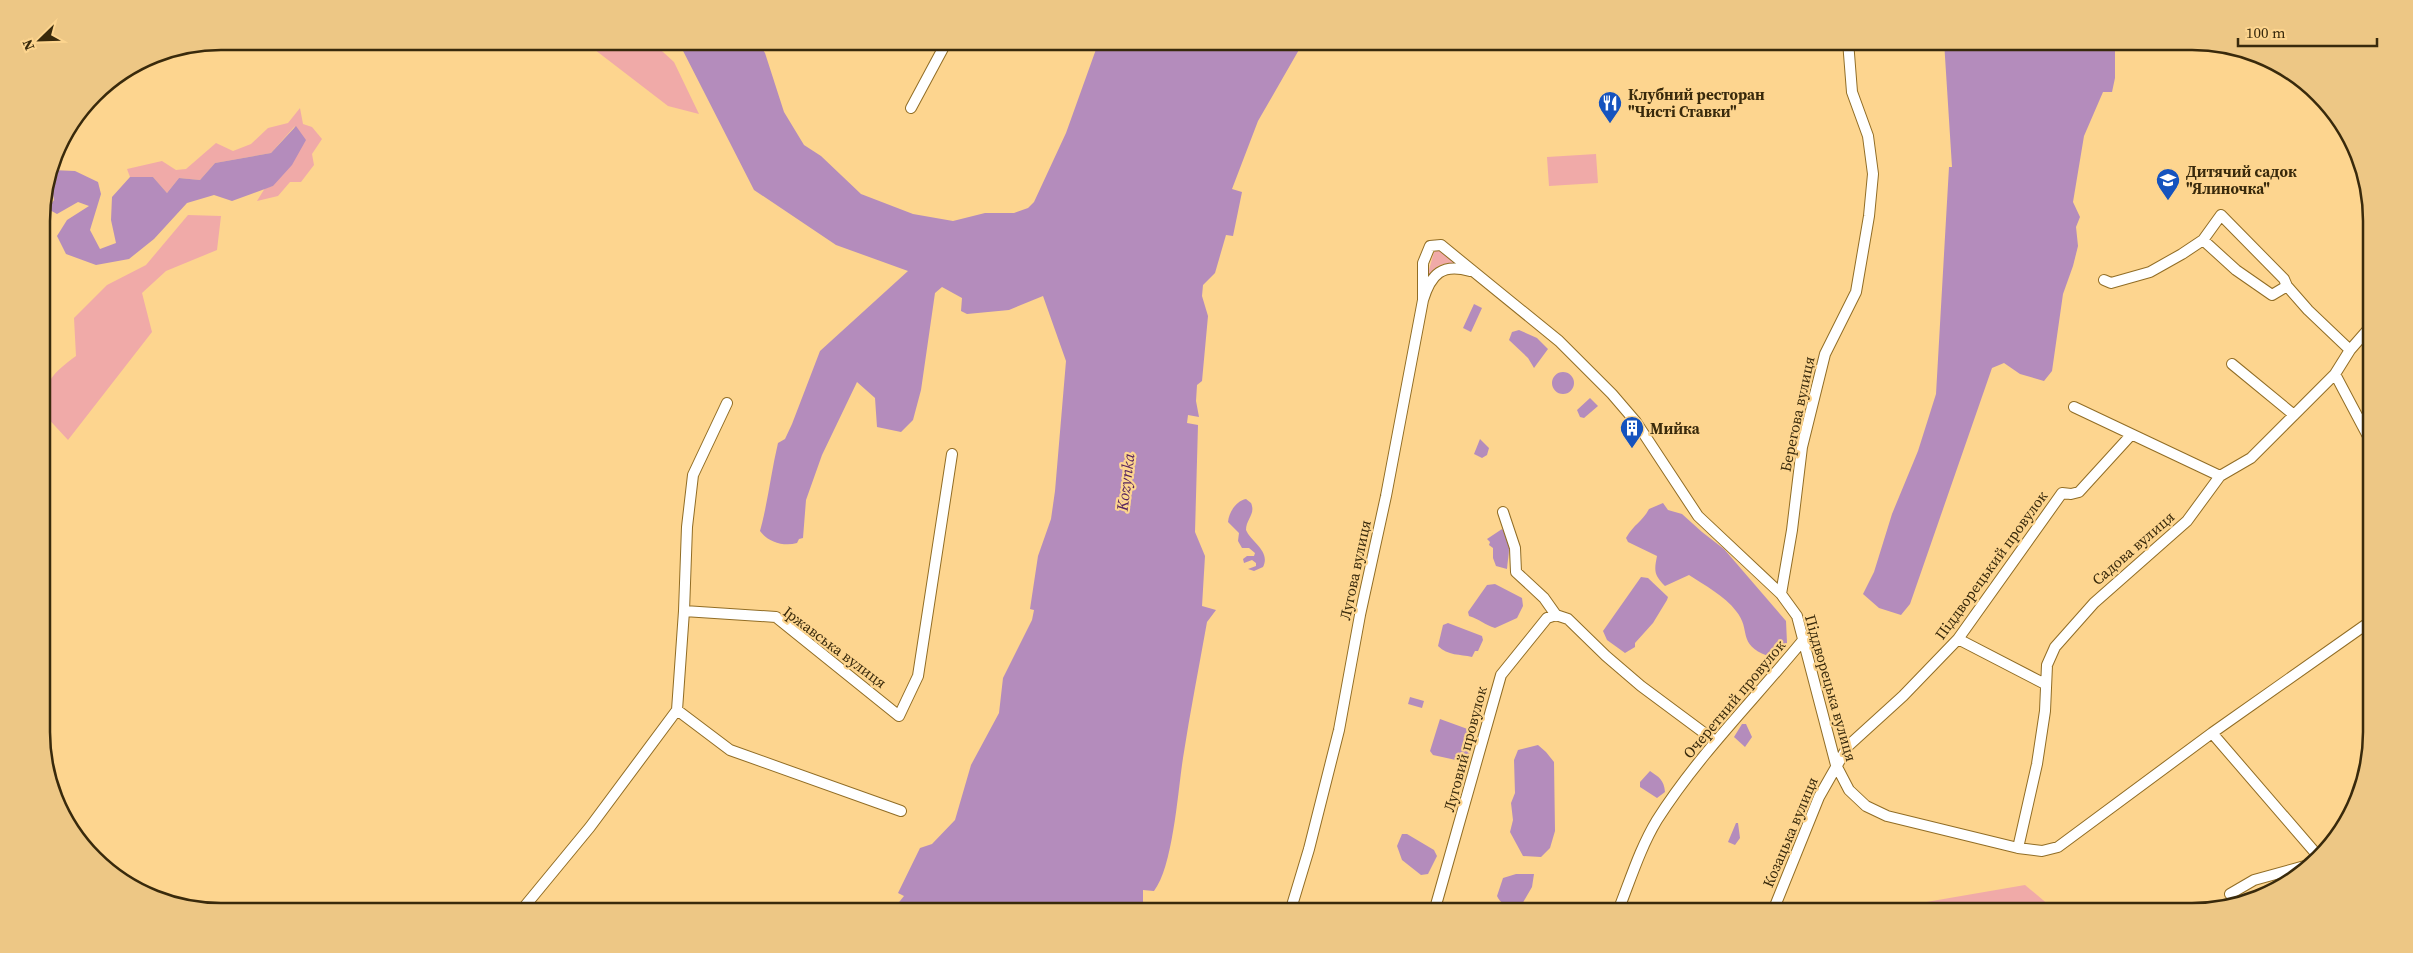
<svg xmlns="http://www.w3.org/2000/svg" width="2413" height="953" font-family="'Source Serif 4',serif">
  <rect width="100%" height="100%" fill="#fdd58f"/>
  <path fill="#f0aaa8" d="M586,41h65l23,21 25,52 -31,-8 -82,-63z
    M300,108l3,16 9,3 10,12 -10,15 2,11 -13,17h-11l-12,14 -21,5 8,-13 8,-2 22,-60 -24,27 -56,10 -15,17 -21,-2 -12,15 -14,-16h-23l-3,-8 35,-8 14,9 10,-1 30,-26 17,8 18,-7 17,-16 20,-5z
    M1596,154l2,29 -49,3 -2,-29z
    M188,215l33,1 -4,34 -51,21 -24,22 10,39 -84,108 -25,-27c0,-31 10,-40 33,-57l-2,-38 33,-33 39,-20z
    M1442,249l19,16c-15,-4 -25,-1 -34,12l7,-25z
    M2025,885l31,26h-182z"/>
  <path fill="#b48cbc" d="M678,41h79l8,12 19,59 20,33 17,11 40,38 52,20 40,7 32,-8h29l14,-5 6,-6 32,-69 33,-92h205l-46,80 -26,68 10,3 -9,44 -7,-1 -11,38 -12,12 -1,11 6,20 -6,65 -5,4 -1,16 3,16 -11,-2 -1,8 11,2 -3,107 10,24 -3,50 14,4 -9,12c-8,45 -17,90 -24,136 -5,32 -10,109 -29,133l-11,-1v18l-3,4h-249l13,-16 -6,-3 22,-45 12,-4 23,-24 16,-55 28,-52 4,-35 29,-58 2,-10 -4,-1 8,-53 13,-37 4,-28 11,-130 -23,-65 -34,14 -42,4 -6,-3 1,-13 -20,-11 -7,6 -14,97 -8,30 -12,12 -24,-5 -2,-29 -18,-16 -35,73 -16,45 -3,38 -4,1 -2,4c-13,4 -29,-1 -37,-12 8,-29 11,-59 18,-88l7,-4 7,-15 28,-73 88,-80 -72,-26 -82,-55z
    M1944,41h171v37l-3,14h-9l-19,44 -11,66 7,15 -4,10 2,19 -5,20 -10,28 -11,77 -8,10 -24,-7 -16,-11 -12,5 -82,236 -9,11 -22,-7 -16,-14 11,-22 18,-58 26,-63 18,-57 13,-227h3z
    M296,126l10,14 -14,25 -19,21 -41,15 -18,-6 -27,8 -33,36 -25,20 -33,6 -30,-11 -9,-18 10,-16 22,-14 -11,-4 -21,12 -9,-5 6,-9 -2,-11 -5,1 5,-20 23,1 23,11 3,12 -11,36 10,19 16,-6 -5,-23 1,-23 18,-20h23l14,16 12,-15 21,2 15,-17 56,-10z
    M1474,304l8,4 -11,24 -8,-4z
    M1519,330l18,8 11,11 -14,19 -6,-10 -19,-18 3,-8z
    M1552 383a11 11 0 1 1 22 0a11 11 0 1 1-22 0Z
    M1590,398l8,8 -14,12 -4,-1 -3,-7z
    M1480,439l9,9 -2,7 -5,3 -8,-4z
    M1246,499l5,4c5,11 -5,16 -5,27 5,12 25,21 17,37l-9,4 -6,-2 8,-3v-3l-4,-3 -8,3 -1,-4 4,-3h7l1,-3 -6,-5h-7l-4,-7 1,-8 -11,-11c1,-10 8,-21 18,-23z
    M1663,503l5,7 14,4 20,18 22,17 62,72 1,22 -19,13c-32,-12 -16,-26 -32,-45 -11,-15 -32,-26 -47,-36l-24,11c-11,-11 -11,-15 -8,-30l-29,-14 -2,-4c8,-14 16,-16 23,-29z
    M1502,529c11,12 6,26 5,40l-11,-3 -3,-8v-10l-4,-3 1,-3 -3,-3z
    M1641,577l7,1 20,19 -1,3 -14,23 -18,20v4l-10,6 -18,-13 -4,-9z
    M1495,584l27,14 1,8 -6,12 -22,10c-10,-3 -16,-9 -26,-12l-1,-4 19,-27z
    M1448,623l34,13 1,4 -5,11h-3l-3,6c-12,-3 -24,-1 -34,-11l5,-21z
    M1410,697l14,4 -2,7 -14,-4z
    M1440,719l33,12 2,3 -7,25 -3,3 -32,-7 -3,-4z
    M1742,724h4l6,13 -7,10 -11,-10z
    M1538,745l8,7 8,10 1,69 -5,17 -9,9 -18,-1 -13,-24 3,-12 -2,-17 4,-10 -1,-33 4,-10z
    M1650,771c9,6 14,9 15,21l-8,6 -17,-11v-5z
    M1736,823h2l2,15 -5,7 -7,-3z
    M1402,834h5l27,16 3,6 -9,18 -7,1 -19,-15 -5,-14z
    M1516,874h18l-2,13 -11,19c-10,3 -20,-1 -24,-10l6,-18z"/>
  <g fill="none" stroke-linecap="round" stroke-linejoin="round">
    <g stroke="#916d25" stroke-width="12">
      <path id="minor" d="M2134,43l2,-2
        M911,108l36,-67
        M2354,149l1,-2
        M2203,240l33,30 36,25 15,-9 21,24 42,40
        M2104,280l7,3 39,-11 32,-18 21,-14 18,-25 63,64 3,7
        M1423,300v-37l7,-17 11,-1 118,96 53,53 24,28 62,94 83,78 16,22 39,149 13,25 17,16 21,10 131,32 24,3 16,-4 154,-114 159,-112
        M2232,364l62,51
        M2335,374l36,68
        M2074,407l146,69
        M1503,512l12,36 1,24 28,26 12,17
        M1781,594l11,-64 10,-83 23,-93 31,-62 13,-76 4,-42 -5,-38 -16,-44 -4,-51
        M684,611l3,-84 6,-52 34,-72
        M1958,639l87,45
        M677,710l53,40 171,61
        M2212,733l107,124
        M2018,848l19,-84 8,-53 2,-46 8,-18 39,-44 93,-82 33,-45 31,-18 84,-84 15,-24 21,-24
        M2230,894l24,-14 58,-16
        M1618,911c12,-30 22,-63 39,-91 42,-66 98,-121 147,-181
        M1773,911l46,-114 29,-51 55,-50 55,-57 104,-146 9,1 8,-2 52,-57
        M520,912l70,-85 87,-117 7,-99 92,6 123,99 19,-40 34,-222
        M1290,912l19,-63 30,-119 21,-115 26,-119 37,-196c8,-26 19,-37 47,-29
        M1434,912l67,-237 46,-57 9,-3 12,4 38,37 35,30 74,55"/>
    </g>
    <use href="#minor" stroke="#fff" stroke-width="10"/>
  </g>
  <defs>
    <g id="restaurant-pin" transform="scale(1.25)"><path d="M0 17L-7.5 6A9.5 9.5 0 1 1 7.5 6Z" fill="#1553be" stroke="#fdd58f"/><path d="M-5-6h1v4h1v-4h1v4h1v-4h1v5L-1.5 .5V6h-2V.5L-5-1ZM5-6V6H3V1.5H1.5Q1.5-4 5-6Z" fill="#fff"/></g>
    <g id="school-pin" transform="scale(1.25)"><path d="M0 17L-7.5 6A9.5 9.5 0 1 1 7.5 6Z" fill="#1553be" stroke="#fdd58f"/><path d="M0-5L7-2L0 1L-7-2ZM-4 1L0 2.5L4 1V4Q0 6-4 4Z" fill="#fff"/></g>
    <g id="building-pin" transform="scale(1.25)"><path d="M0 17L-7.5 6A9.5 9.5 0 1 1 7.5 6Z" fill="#1553be" stroke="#fdd58f"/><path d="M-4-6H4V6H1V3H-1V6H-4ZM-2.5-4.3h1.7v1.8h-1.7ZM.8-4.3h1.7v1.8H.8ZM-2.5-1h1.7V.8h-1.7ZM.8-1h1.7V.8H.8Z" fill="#fff"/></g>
  </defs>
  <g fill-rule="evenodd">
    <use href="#restaurant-pin" x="1610" y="103"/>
    <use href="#school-pin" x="2168" y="180"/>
    <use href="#building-pin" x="1632" y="428"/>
  </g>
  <g text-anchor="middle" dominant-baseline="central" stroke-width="4.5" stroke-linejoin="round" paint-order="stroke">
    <g font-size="15" font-weight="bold" fill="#392a0c" stroke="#fdd58f" text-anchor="start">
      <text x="1628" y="94">Клубний ресторан<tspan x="1628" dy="17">"Чисті Ставки"</tspan></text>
      <text x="2186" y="171">Дитячий садок<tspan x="2186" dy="17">"Ялиночка"</tspan></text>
      <text x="1650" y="428">Мийка</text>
    </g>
    <g font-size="15" fill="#392a0c" stroke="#fdd58f">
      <text transform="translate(1797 414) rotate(-78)">Берегова вулиця</text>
      <text transform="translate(2133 548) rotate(-41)">Садова вулиця</text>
      <text transform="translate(1991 565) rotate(-54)">Піддворецький провулок</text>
      <text transform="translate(1355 570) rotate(-78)">Лугова вулиця</text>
      <text transform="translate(835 647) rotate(37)">Іржавська вулиця</text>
      <text transform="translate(1831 688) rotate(74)">Піддворецька вулиця</text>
      <text transform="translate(1734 699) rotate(-50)">Очеретний провулок</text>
      <text transform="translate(1465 749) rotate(-75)">Луговий провулок</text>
      <text transform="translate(1790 832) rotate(-67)">Козацька вулиця</text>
    </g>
    <g font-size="16" font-style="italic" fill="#55235f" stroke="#fdd58f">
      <text transform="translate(1125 482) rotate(-83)">Kozynka</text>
    </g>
  </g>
  <path d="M0 0H2413V953H0ZM221 50H2192A171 171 0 0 1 2363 221V732A171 171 0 0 1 2192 903H221A171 171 0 0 1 50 732V221A171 171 0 0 1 221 50Z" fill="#edc785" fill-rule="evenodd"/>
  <path fill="none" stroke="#392a0c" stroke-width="2.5" d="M221 50H2192A171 171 0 0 1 2363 221V732A171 171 0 0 1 2192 903H221A171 171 0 0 1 50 732V221A171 171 0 0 1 221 50Z"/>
  <g transform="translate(40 40) rotate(247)" stroke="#fdd58f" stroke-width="4" paint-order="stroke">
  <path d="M0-4L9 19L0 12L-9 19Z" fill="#392a0c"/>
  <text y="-8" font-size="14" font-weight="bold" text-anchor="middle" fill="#392a0c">N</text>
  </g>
  <path d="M2238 38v8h139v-8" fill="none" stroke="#392a0c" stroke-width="2.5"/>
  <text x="2246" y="38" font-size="15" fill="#392a0c" stroke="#fdd58f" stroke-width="4" paint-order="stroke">100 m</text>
</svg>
